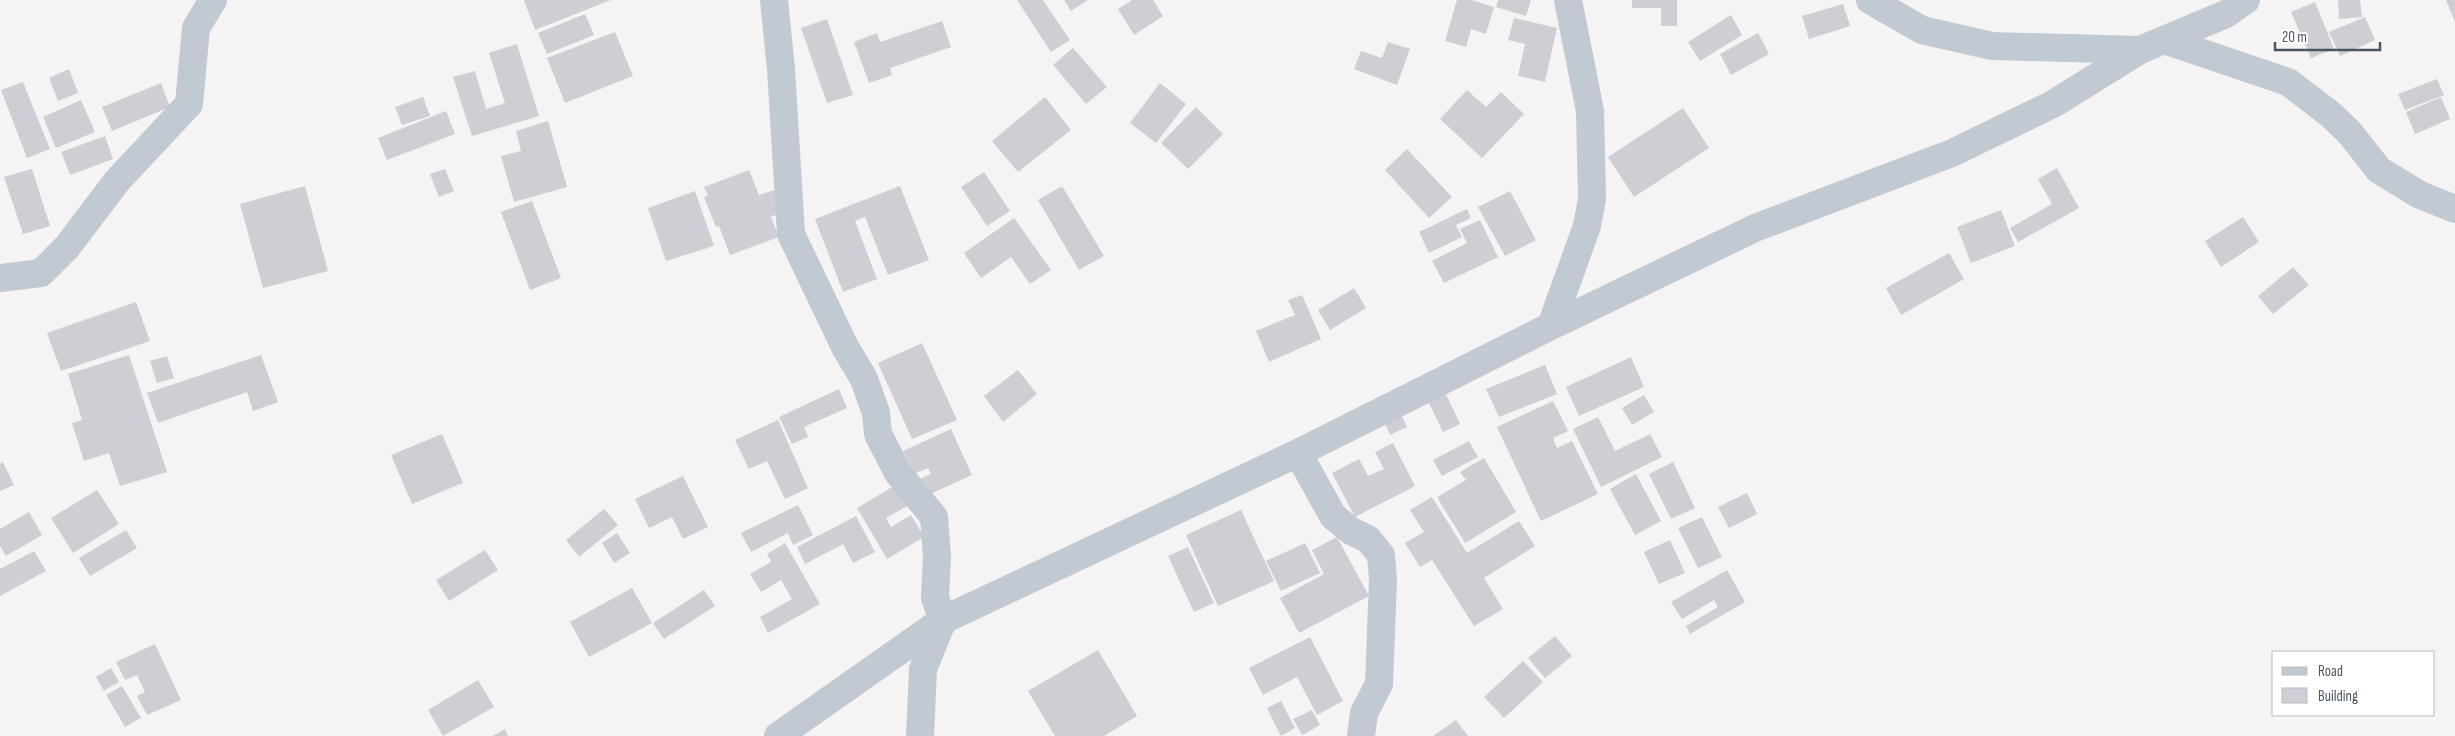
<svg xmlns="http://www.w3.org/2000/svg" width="2455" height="736" font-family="'Sofia Sans Condensed',sans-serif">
  <rect width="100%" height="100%" fill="#f5f3f3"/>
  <path fill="#cdcfd5" d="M524,0h87l-76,30z
    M1017,0h26l27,40 -19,12z
    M1064,0h24l-17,11z
    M1132,0h21l10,16 -29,19 -16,-26z
    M1457,0h14l23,7 -8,27 -15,-5 -5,18 -21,-6z
    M1498,0h33l-5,16 -30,-9z
    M1632,0h45v26h-16v-18h-29z
    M2338,0h22l2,17 -23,2z
    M2446,0h9v22z
    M2315,2l19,47 -23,9 -20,-46z
    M1843,4l7,22 -41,13 -7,-23z
    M585,14l9,21 -47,19 -9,-21z
    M1731,15l11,20 -42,26 -12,-19z
    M2365,17l10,23 -35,16 -11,-24z
    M1514,18l43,10 -12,54 -27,-6 7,-32 -17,-4z
    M827,19l26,76 -26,8 -26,-75z
    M942,21l9,26 -61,21 2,7 -23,8 -15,-41 23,-9 3,9z
    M615,32l18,44 -68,27 -18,-45z
    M1758,33l11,21 -38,21 -11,-21z
    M1388,42l22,7 -13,36 -43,-16 7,-18 21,7z
    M517,44l22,72 -67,20 -19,-59 22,-6 11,38 19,-6 -16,-50z
    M1073,48l34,39 -21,17 -33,-39z
    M69,69l9,24 -20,8 -9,-23z
    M2437,79l7,16 -39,15 -7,-16z
    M23,82l27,67 -23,9 -26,-68z
    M161,83l9,24 -58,24 -10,-24z
    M1160,83l26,21 -30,39 -26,-20z
    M1467,90l19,17 15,-15 23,22 -42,44 -42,-39z
    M423,97l7,19 -28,9 -7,-18z
    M1045,97l26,33 -53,42 -26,-31z
    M2441,97l9,22 -35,15 -9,-22z
    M81,100l14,32 -39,16 -13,-31z
    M1196,107l27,27 -35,35 -27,-26z
    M1683,108l26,40 -75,49 -26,-40z
    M446,111l9,23 -68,26 -9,-22z
    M548,121l19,66 -53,15 -13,-46 20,-5 -5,-20z
    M105,136l8,23 -43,16 -9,-23z
    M1407,149l45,48 -23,21 -44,-48z
    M2057,168l22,40 -61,34 -8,-14 42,-24 -14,-25z
    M32,169l18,57 -27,8 -19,-57z
    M445,169l9,22 -15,6 -9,-23z
    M749,170l10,25 16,-5 8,22 -12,5 8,20 -49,18 -11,-29 -3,1 -12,-30 4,-1 -4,-9z
    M984,172l26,39 -23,15 -26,-39z
    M305,186l23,85 -65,17 -23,-84z
    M900,186l29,74 -41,15 -23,-58 -10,4 22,58 -34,13 -28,-73z
    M1062,186l42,70 -25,14 -41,-70z
    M695,191l19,55 -48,15 -18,-53z
    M1510,191l26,49 -31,16 -27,-49z
    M532,201l29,77 -31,12 -29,-78z
    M1467,209l4,9 -15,7 6,12 -33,16 -10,-21z
    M2001,210l14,36 -44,17 -14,-36z
    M2243,217l16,25 -38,25 -16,-26z
    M1014,218l37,52 -21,14 -19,-27 -30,21 -17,-25z
    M1480,220l18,37 -54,26 -12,-22 35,-18 -7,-14z
    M1949,253l15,26 -63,36 -15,-27z
    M2293,267l16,18 -36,29 -15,-18z
    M1354,288l12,20 -36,22 -12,-20z
    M1302,295l19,44 -52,23 -13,-31 39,-16 -7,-15z
    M136,302l14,39 -89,30 -14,-38z
    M922,343l35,77 -45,19 -34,-76z
    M129,355l38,117 -47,14 -11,-33 -25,8 -12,-38 10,-3 -14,-46z
    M261,355l17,47 -25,9 -6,-19 -89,31 -11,-30z
    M167,356l7,22 -17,5 -7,-22z
    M1631,357l13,30 -65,29 -13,-29z
    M1545,365l12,29 -58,23 -13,-28z
    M1018,370l19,24 -34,28 -19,-26z
    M839,389l8,19 -43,19 4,10 -16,7 -13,-27z
    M1445,392l15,32 -17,8 -15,-31z
    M1644,395l10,17 -22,13 -10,-17z
    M1553,401l15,30 -15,7 4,10 15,-7 26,53 -57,27 -44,-94z
    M1400,412l7,15 -17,8 -7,-16z
    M1598,417l17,34 35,-17 12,23 -61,30 -28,-58z
    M778,420l30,68 -23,11 -18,-38 -18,8 -14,-29z
    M951,429l21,46 -48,22 -7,-17 14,-6 -3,-6 -14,6 -11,-23z
    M442,434l21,49 -51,21 -21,-49z
    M1469,441l9,16 -36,19 -9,-16z
    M1393,443l22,43 -60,31 -23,-44 27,-14 9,17 16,-7 -9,-17z
    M1484,458l32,54 -51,31 -28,-46 29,-17 -6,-8z
    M3,462l11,23 -14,6v-27z
    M1673,462l22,46 -24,11 -22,-45z
    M1636,474l25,47 -26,14 -25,-46z
    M683,476l25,51 -25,12 -11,-22 -23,11 -14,-29z
    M896,485l13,20 -23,13 5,9 20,-12 13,22 -37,22 -30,-51z
    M97,490l22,34 -46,29 -22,-35z
    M1747,493l10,21 -28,14 -11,-21z
    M1432,497l35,56 52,-32 16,25 -51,32 19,31 -29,17 -42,-66 -12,7 -15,-24 19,-11 -14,-22z
    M798,505l15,30 -20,10 -5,-12 -37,19 -10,-19z
    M604,509l14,16 -39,32 -13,-17z
    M1241,510l33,71 -56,25 -32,-71z
    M29,512l13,23 -36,21 -6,-10v-17z
    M856,516l19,36 -22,11 -10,-19 -38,20 -8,-17z
    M1702,517l20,40 -24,11 -20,-40z
    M126,530l11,18 -47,28 -11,-18z
    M617,533l13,20 -16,10 -12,-20z
    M1337,537l32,59 -70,37 -19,-35 44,-24 -12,-24z
    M1670,540l15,33 -26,11 -15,-32z
    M785,543l35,61 -52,29 -8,-16 32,-18 -11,-19 -20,12 -11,-18 21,-12 -4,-8z
    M1305,543l15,30 -39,18 -15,-30z
    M1188,547l26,56 -20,9 -26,-56z
    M485,550l13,20 -49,31 -13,-21z
    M34,551l12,20 -46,25v-27z
    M1727,570l18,32 -55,32 -4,-8 32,-19 -4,-7 -32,19 -11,-17z
    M632,588l20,35 -63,34 -19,-35z
    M704,590l11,16 -51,33 -11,-16z
    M1555,636l17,20 -27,22 -17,-20z
    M1310,637l33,64 -26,14 -20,-38 -34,18 -14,-27z
    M155,644l26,56 -34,15 -10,-19 8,-4 -8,-17 -12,5 -9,-18z
    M1098,650l39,66 -33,20h-49l-27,-45z
    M1523,661l20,21 -39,36 -20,-21z
    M111,668l8,14 -15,9 -8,-14z
    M478,680l16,27 -51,29 -15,-26z
    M122,686l19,32 -16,9 -19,-32z
    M1281,701l14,27 -14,8 -14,-28z
    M1312,710l8,15 -18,10 -9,-16z
    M1456,720l12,16h-35z
    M505,729l3,7h-16z"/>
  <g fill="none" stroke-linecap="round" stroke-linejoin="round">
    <path stroke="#c1cad2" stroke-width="28" d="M774,0l7,69 10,165 54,113 19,32 12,34 2,21 20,39 36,44 3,39 -2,42 8,22 -20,49 -3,67
      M1870,0l52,30 70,16 148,4
      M2164,40l124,42 42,32 19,18 30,38 41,25 35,14
      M0,278l41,-5 26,-26 50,-66 72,-77 7,-76 17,-28
      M1551,326l36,-100 5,-27 -2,-88 -22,-111
      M1298,453l35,63 18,15 17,8 13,16 2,25 -4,104 -15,29 -3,23
      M778,736l165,-116 355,-167 253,-127 204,-98 197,-75 101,-49 87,-54 86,-36 20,-14"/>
  </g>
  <rect x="2272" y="651" width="162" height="65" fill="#ffffff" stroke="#b7bbc0"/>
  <rect x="2282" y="667" width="25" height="8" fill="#c1cad2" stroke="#b7bbc0"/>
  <text x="2318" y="676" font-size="15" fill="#4a5661">Road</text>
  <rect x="2282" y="688" width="25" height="15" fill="#cdcfd5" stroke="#b7bbc0"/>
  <text x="2318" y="701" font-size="15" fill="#4a5661">Building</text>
  <path d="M2275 42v8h105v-8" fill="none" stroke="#4a5661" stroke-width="2.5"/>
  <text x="2282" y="42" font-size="15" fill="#4a5661" stroke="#ffffff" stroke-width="4" paint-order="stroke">20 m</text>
</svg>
